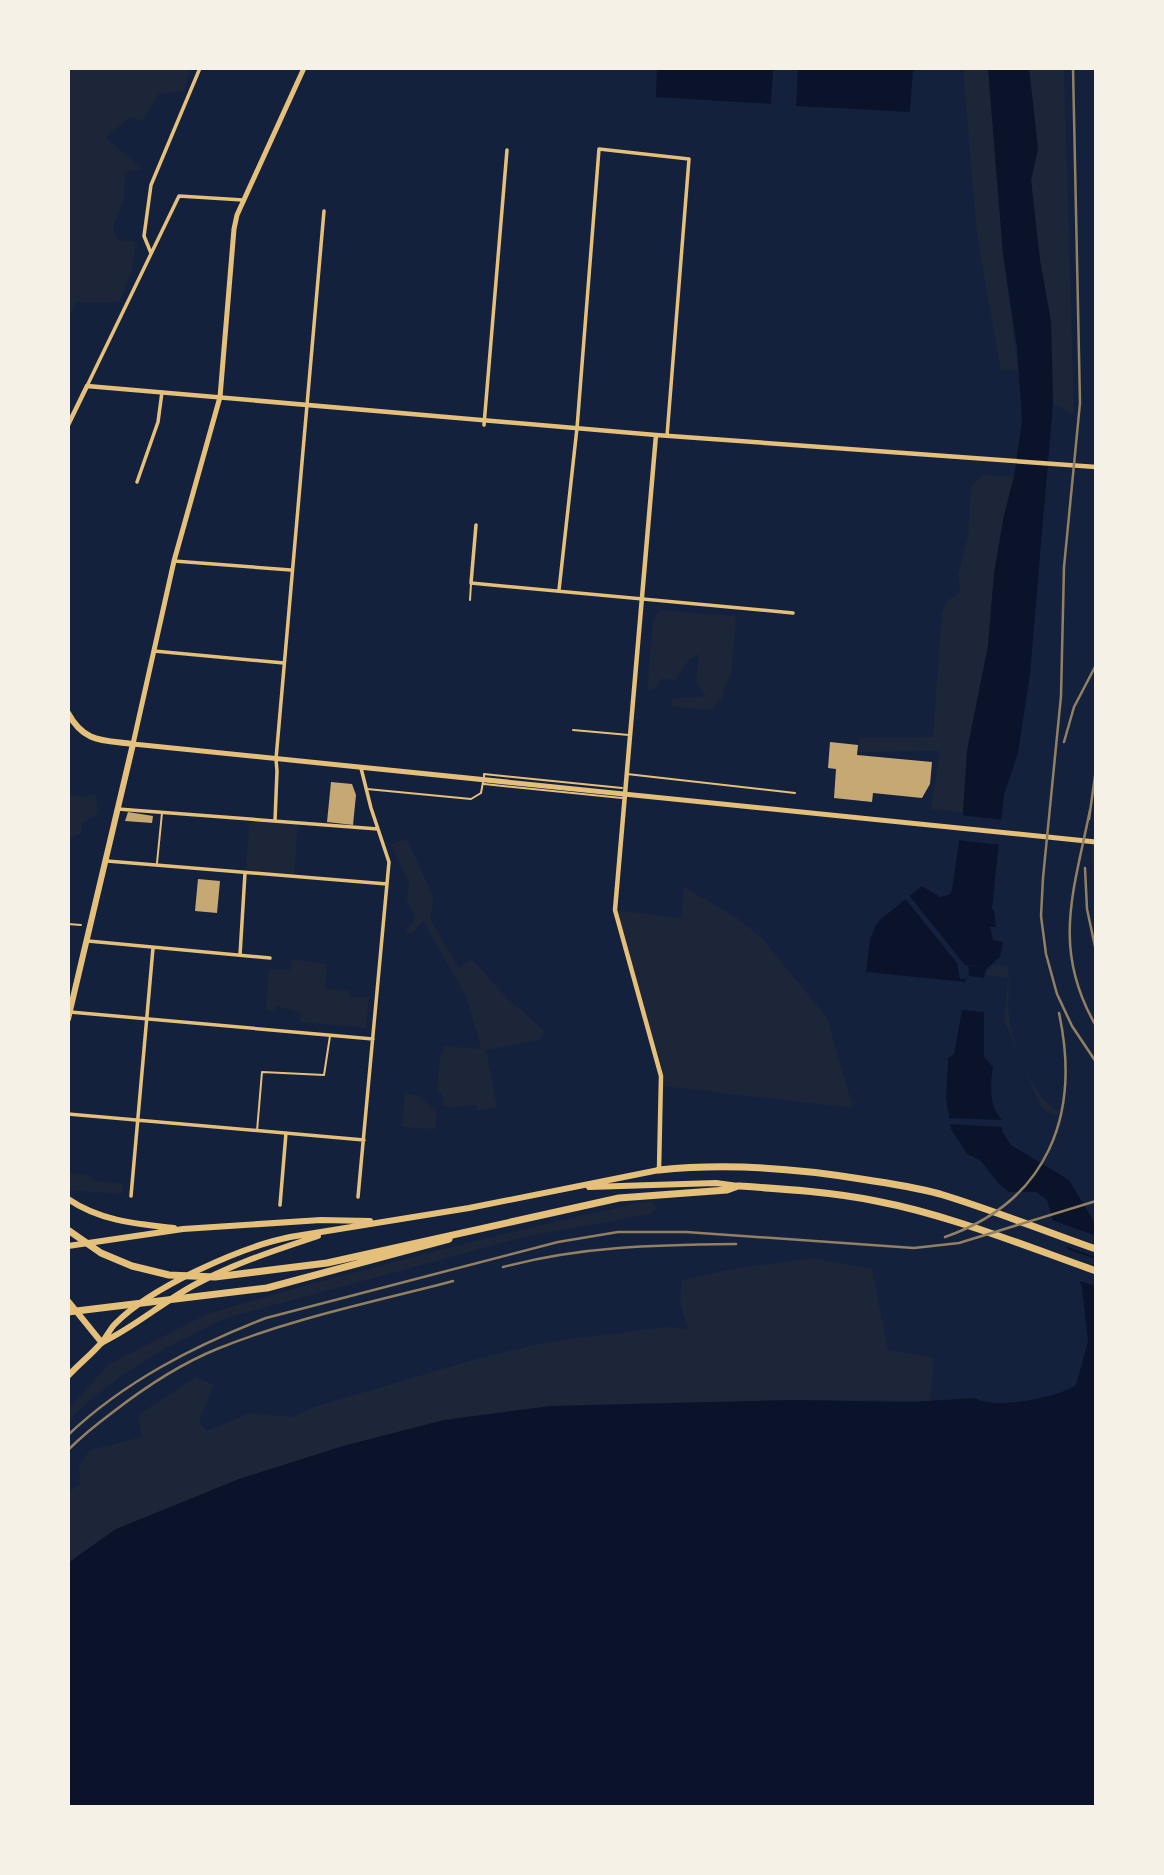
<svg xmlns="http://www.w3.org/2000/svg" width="1164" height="1875" font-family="'Alegreya Sans',sans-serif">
  <rect width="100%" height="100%" fill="#14213d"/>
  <path fill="#1d2539" d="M68,68h123l-7,23 -25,3 -17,27 -12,-4 -24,21 37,31 -18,4 -1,27 -11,26 4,14 19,2 -4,28 -13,32h-43l-8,18z
    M963,68h25l15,186 15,116 -17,1 -24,-136z
    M1029,68h35l10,347 -21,-12 -2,-81 -11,-62 -9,-80 7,-31z
    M983,475l31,2 -10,38 -10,59 -6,72 -21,105 -4,62 -32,-4 9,-58 -81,1v-14l74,-1 9,-125 5,-11 13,-9 -2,-17 10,-38 3,-50z
    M660,610l76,6 -5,60 -8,13v9l-13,12 -38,-3v-8l34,-3 -10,-14 3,-28 -11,7 -13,19 -14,-1 -6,9 -8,3 6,-70z
    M68,794l16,3 12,-3 2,19 -16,11 -1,9 -13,6z
    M1096,813v69l-2,1 -3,-28z
    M250,818l48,5 -4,54 -49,-4z
    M407,839l27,60 -4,20 28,48 14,-7 36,39 38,33 -7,8 -53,10 11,57 -19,3 -2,-5 -28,3 -5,-3 -1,-11 -5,-3 3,-36 3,-1v-8l38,3 -14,-51 -44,-77 -10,11 -6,1v-7l6,-3 1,-10 -7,-10 2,-19 -18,-40z
    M684,887l53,31 25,20 65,80 26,90 -191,-22 -47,-176 66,8z
    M291,959l36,5 -2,24 23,3 2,6h19l-3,31 -66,-6 1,-9 -25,-7 -1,5 -9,-1 3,-41 21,1z
    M993,965l14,1c4,17 0,33 2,50 2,25 26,87 50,95l-1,5 -12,-4 -6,-7 -36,-85 4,-42 -23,-3z
    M405,1093l14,3 18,16 -2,17 -33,-2z
    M68,1173l20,2 5,5 30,4 -1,10 -54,-4z
    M653,1201l4,7 -7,6 -126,23 -301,82 -59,30 -42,26 -35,28 -19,18v-12l41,-45 98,-50 104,-30 175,-46 146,-34z
    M814,1258l58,11 16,81 46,8 -4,43 -137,-1 -170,4 -507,125 -48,34v-71l12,-7 -1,-20 11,-15 52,-13 -4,-22 58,-38 18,8 -15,36 8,10 43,-18 42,4 22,-10 162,-48 71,-17 118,-15 23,2 -8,-26 2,-23 55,-12z"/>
  <path fill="#0b132b" d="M657,68h116l-2,36 -115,-7z
    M798,68h115l-3,44 -114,-6z
    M988,68h41l9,81 -7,31 9,80 11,62 2,81 -23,271 -12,79 -14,42 -12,114 2,1 2,17h-6l3,13 10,2 -3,15 -14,12 -2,9 -15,-2 -1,-2 -3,8 -99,-10 4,-33 5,-12 6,-8 41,-33 18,11 9,-2 3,-5 11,-77 4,-62 21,-105 6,-72 10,-59 10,-38 8,-57 -5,-73 -14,-93z
    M962,1010l22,2v45l9,10c-3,18 -4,39 9,53v11l9,14 58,35 27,45v582h-1028v-244l48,-34 123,-50 104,-33 101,-26 106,-14 243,-6 119,2 63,-4c19,12 82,0 101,-13l12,-44 -6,-53 -12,-36 -15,-24 -8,-28 -11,-8h-27l-11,-9 -17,-22 -14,-7 -16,-25 -5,-31 2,-35v-5l6,-4z"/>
  <path fill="#14213d" d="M959,815l46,5 -3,25 -46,-5z
    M907,893l58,72 24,2 -21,-1 1,8 -4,5h-5l-3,-16 -54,-67z
    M947,1118l55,2v7l-54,-3z
    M1049,1219l47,17v21l-34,-12 -10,-16z
    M1063,1248l33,11v27l-20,-6z"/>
  <path fill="#c6a872" d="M830,742l28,3 -1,10 75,7 -2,22 -8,14 -49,-5 -1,9 -38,-4 2,-29 -8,-1z
    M331,782l21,2 4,11 -3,30 -26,-3z
    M128,812l25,4 -1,7 -27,-2z
    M198,879l22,2 -3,32 -22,-2z"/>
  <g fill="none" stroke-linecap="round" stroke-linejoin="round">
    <path stroke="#e5c07b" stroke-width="2" d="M68,924l13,1"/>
    <path stroke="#e5c07b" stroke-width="2" d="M470,600l1,-16
      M573,730l56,5
      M627,774l168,19
      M484,777v-3l138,14
      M484,784l138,14
      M367,789l104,10 10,-6 2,-11
      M157,863l5,-50
      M257,1131l5,-59 62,3 6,-39"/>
    <path stroke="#e5c07b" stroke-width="3.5" d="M151,253l-7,-17 7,-51 49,-117
      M87,386l92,-190 64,4
      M484,425l23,-275
      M137,482l21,-60 4,-30
      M476,525l-5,58 322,30
      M174,561l117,9
      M559,590l18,-162 22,-279 90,10 -22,277
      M154,651l130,12
      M118,809l260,20
      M275,821l2,-50 -1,-12 48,-548
      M107,861l280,23
      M88,941l182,17
      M240,955l5,-82
      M70,1012l303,27
      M68,1114l296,26
      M131,1196l22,-248
      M358,1197l31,-335 -18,-54 -10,-40
      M280,1205l6,-72"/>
    <path stroke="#e5c07b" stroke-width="4.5" d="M68,425l19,-39 569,49 440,32
      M656,435l-41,475 46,166 -2,94"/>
    <path stroke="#e5c07b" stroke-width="5" d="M304,68l-67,147 -3,14 -14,168 -46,164 -41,183 963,98"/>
    <path stroke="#e5c07b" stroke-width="6" d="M68,713c16,30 35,27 65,31l-65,275
      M589,1187l127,-4 22,3
      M68,1199c32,22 69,25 106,29
      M68,1246l115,-17 138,-9 49,1
      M68,1301l34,42
      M103,1342c33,-16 61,-41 93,-58 39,-21 80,-34 122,-48
      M68,1376c11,-12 24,-22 35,-35 4,-5 7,-12 12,-17 36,-37 126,-77 175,-87l179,-29 190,-38"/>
    <path stroke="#e5c07b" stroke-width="7" d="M659,1170c68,-7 135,-2 202,9 27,4 53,8 79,15 53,16 104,37 156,55
      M68,1230l33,23 31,13 37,9 46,2 112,-14 292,-65 108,-8 11,-4c46,3 93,6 138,15 74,14 149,45 220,70
      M68,1312l199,-24 182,-49"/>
    <path stroke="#918062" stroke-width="2.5" d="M1073,68l7,335 -16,164 -3,129 -18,182 -2,38 5,38 11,40 15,32 24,36
      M1064,742l10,-35 22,-42
      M1090,810c-16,81 -39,138 6,216
      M1089,819l7,-50
      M1085,868l2,41 9,42
      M945,1237c103,-36 136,-122 114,-224
      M503,1267c79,-21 152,-22 233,-23
      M68,1435c57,-54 126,-89 198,-117l292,-76 60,-10h68l228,16 45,-5 137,-42
      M68,1450c14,-14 29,-26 45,-38 31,-24 67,-48 104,-63 76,-31 157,-47 236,-68"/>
  </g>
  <rect width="1164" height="1875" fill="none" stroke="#f6f1e7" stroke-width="140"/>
</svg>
